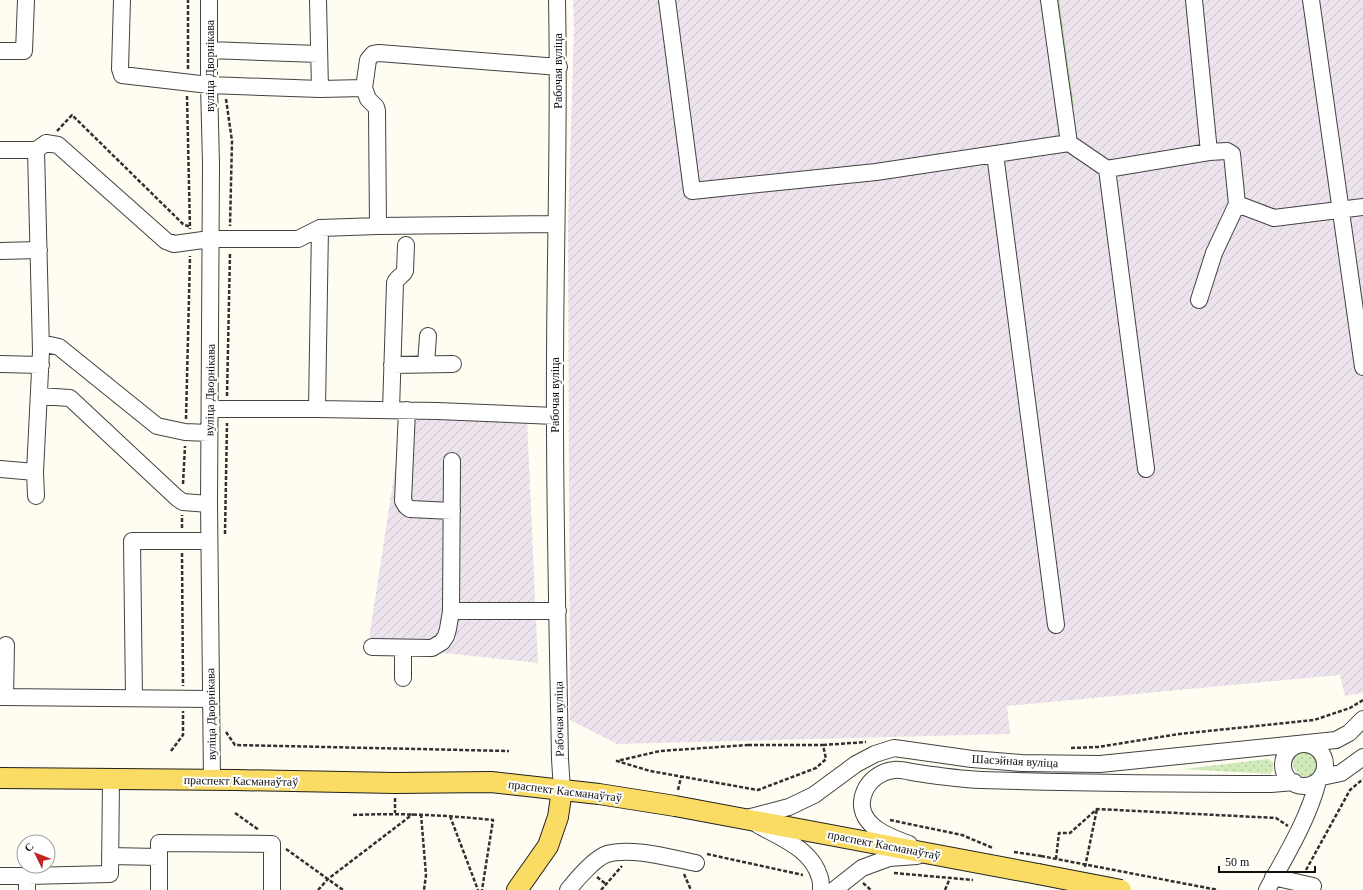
<svg xmlns="http://www.w3.org/2000/svg" width="1363" height="890" font-family="'Times New Roman',serif">
  <defs>
    <pattern id="industrial-furrows" width="10" height="10" patternUnits="userSpaceOnUse"><rect width="10" height="10" fill="#ede3ed"/><path d="M-1 1l2-2M0 10L10 0M9 11l2-2" fill="none" stroke="#cac2ca"/></pattern>
    <pattern id="grass-dots" width="8" height="8" patternUnits="userSpaceOnUse"><rect width="8" height="8" fill="#d1eab9"/><path d="M2 2h.1M6 6h.1" fill="none" stroke="#b2c89e" stroke-width="1.8" stroke-linecap="round"/></pattern>
    <pattern id="forest-firs" width="22" height="20" patternUnits="userSpaceOnUse"><rect width="22" height="20" fill="#b4dc98"/><path d="M5 1l3.5 6h-7zM16 11l3.5 6h-7z" fill="#9abc82"/></pattern>
  </defs>
  <rect width="100%" height="100%" fill="#fffdf1"/>
  <path fill="url(#industrial-furrows)" d="M573,0h790v693l-18,3 -5,-21 -333,31 3,28 -393,10 -47,-24 -2,-493 6,-199z
    M401,413l126,6 11,244 -170,-18 34,-221z"/>
  <path fill="url(#grass-dots)" d="M1293 763a14 14 0 1 1 28 0a14 14 0 1 1-28 0Z
    M1268,759l5,3v8l-3,4 -86,-5z"/>
  <path fill="url(#forest-firs)" d="M1053,0h6l15,107h-6z"/>
  <g fill="none" stroke-linecap="round" stroke-linejoin="round">
    <g stroke="#424242" stroke-width="18">
      <path id="minor" d="M122,0l-2,69 2,6 87,10 111,4 44,-1 4,-28 5,-6 6,-1 180,14
        M209,0v85l2,79 -2,340 3,277
        M318,0l2,89
        M557,0c3,138 -3,277 -2,415 0,115 3,229 5,344l2,31
        M667,0l25,191 184,-19 193,-29 38,26 102,-17 18,-1 5,3 5,50 37,14 89,-11
        M1049,0l20,143
        M1194,0l15,152
        M1311,0l52,367
        M209,50l110,4
        M0,51h24l2,-51
        M364,88l4,11 8,8 1,4 1,115
        M0,150h36l5,201 -6,121 1,24
        M36,150l10,-7 12,2 108,96 8,3 36,-5h88l22,-11 58,-2 178,-2
        M995,154l61,471
        M1107,169l39,300
        M320,228l-3,181 120,2 118,5
        M0,251l39,-1
        M1199,300l15,-47 23,-49
        M41,343l18,4 98,79 28,6 24,1
        M0,364l41,1
        M426,364l2,-28
        M392,365l61,-1
        M39,396l31,2 107,100 6,4 26,2
        M210,409h107
        M391,410l4,-127c2,-6 8,-7 10,-12l1,-26
        M407,410l-4,91 3,5 4,3 42,2
        M452,461l-1,150h107
        M0,469l35,3
        M372,647l60,1 10,-6 4,-6 2,-7 3,-18
        M403,648v30
        M0,697l211,2
        M5,697l1,-52
        M134,698l-2,-157h77
        M1283 765a21 21 0 1 1 42 0a21 21 0 1 1-42 0Z
        M1322,777l19,-4 22,-16
        M747,818l42,-11 25,-12 42,-31 19,-10 19,-6 78,11 49,4 79,1 236,-24 13,-7 14,-14
        M758,825c23,13 54,24 62,53 1,3 1,8 1,12
        M909,844c-11,-4 -28,-10 -37,-19 -22,-20 -5,-52 22,-55 7,-1 16,2 24,3 20,3 42,6 63,7 96,3 193,4 290,4l23,-2
        M110,856l49,1v33
        M159,857v-14l113,1v46
        M0,876h27
        M1273,877l40,9
        M27,890v-14l83,-2 1,-94
        M568,890c8,-10 27,-32 39,-36 25,-7 63,4 89,9
        M834,890l28,-22 27,-10 28,-2
        M1267,890c19,-35 41,-70 51,-109"/>
    </g>
    <g stroke="#202020" stroke-width="22">
      <path id="major" d="M0,778l235,2 160,3 96,-1 108,12 76,12 363,68
        M517,890l31,-44 10,-29 4,-27"/>
    </g>
    <path stroke="#313131" stroke-width="2.5" stroke-dasharray="4 2" stroke-linecap="butt" d="M188,69v-69
      M187,96l3,133
      M226,99l6,42 -2,85
      M57,131l15,-16 111,109 7,3
      M227,396l3,-143
      M186,419l4,-163
      M183,484l2,-38
      M182,528v-13
      M225,534l2,-111
      M182,553l1,133
      M226,732l9,13 274,6
      M748,745h75l3,14 -10,9 -58,22 -108,-19 -33,-10 43,-10z
      M823,745l43,-3
      M1071,748l27,-1 81,-13 135,-14 36,-12 13,-8
      M171,751l12,-16v-24
      M678,790l3,-13
      M395,798v15
      M235,813l24,17
      M421,814l5,61 -2,15
      M353,815c48,-2 92,0 140,5l-11,70
      M450,816l28,74
      M890,820l72,15 31,13
      M286,849l57,41
      M1014,852l27,4
      M707,854l96,21
      M1056,859l3,-26h11l27,-24 179,9 12,8
      M1085,867l12,-58
      M1306,870l44,-80 13,-11
      M894,873l79,7
      M684,874l7,16
      M597,877l9,7
      M863,883l8,7
      M318,890l10,-11 85,-65
      M601,890l21,-24
      M945,890l5,-12"/>
    <use href="#minor" stroke="#fff" stroke-width="16"/>
    <use href="#major" stroke="#fadc65" stroke-width="20"/>
    <g stroke="#202020" stroke-width="22" stroke-linecap="butt">
      <path id="major-bridge" d="M1038,874l83,16"/>
    </g>
    <path stroke="#313131" stroke-width="2.5" stroke-dasharray="4 2" stroke-linecap="butt" d="M1041,856l177,34"/>
    <use href="#major-bridge" stroke="#fadc65" stroke-width="20"/>
  </g>
  <g text-anchor="middle" dominant-baseline="central" stroke-width="4" stroke-linejoin="round" paint-order="stroke">
    <g font-size="12" fill="#0f0f0f" stroke="#fff">
      <text transform="translate(210 66) rotate(-90)">вуліца Дворнікава</text>
      <text transform="translate(558 71) rotate(-90)">Рабочая вуліца</text>
      <text transform="translate(210 390) rotate(-89)">вуліца Дворнікава</text>
      <text transform="translate(555 395) rotate(-90)">Рабочая вуліца</text>
      <text transform="translate(211 714) rotate(-91)">вуліца Дворнікава</text>
      <text transform="translate(559 719) rotate(-91)">Рабочая вуліца</text>
      <text transform="translate(1015 761) rotate(3)">Шасэйная вуліца</text>
      <text transform="translate(241 781) rotate(1)">праспект Касманаўтаў</text>
      <text transform="translate(565 791) rotate(7)">праспект Касманаўтаў</text>
      <text transform="translate(884 845) rotate(11)">праспект Касманаўтаў</text>
    </g>
  </g>
  <g transform="translate(36 854) rotate(313)"><circle r="19" fill="#ffffff" stroke="#9f9f9f"/>
  <path d="M0-3L7 15L0 10L-7 15Z" fill="#c22425"/>
  <text y="-6" font-size="11" font-weight="bold" text-anchor="middle" fill="#0f0f0f">С</text>
  </g>
  <path d="M1219 866v6h96v-6" fill="none" stroke="#0f0f0f" stroke-width="2"/>
  <text x="1225" y="866" font-size="12" fill="#0f0f0f" stroke="#ffffff" stroke-width="3" paint-order="stroke">50 m</text>
</svg>
